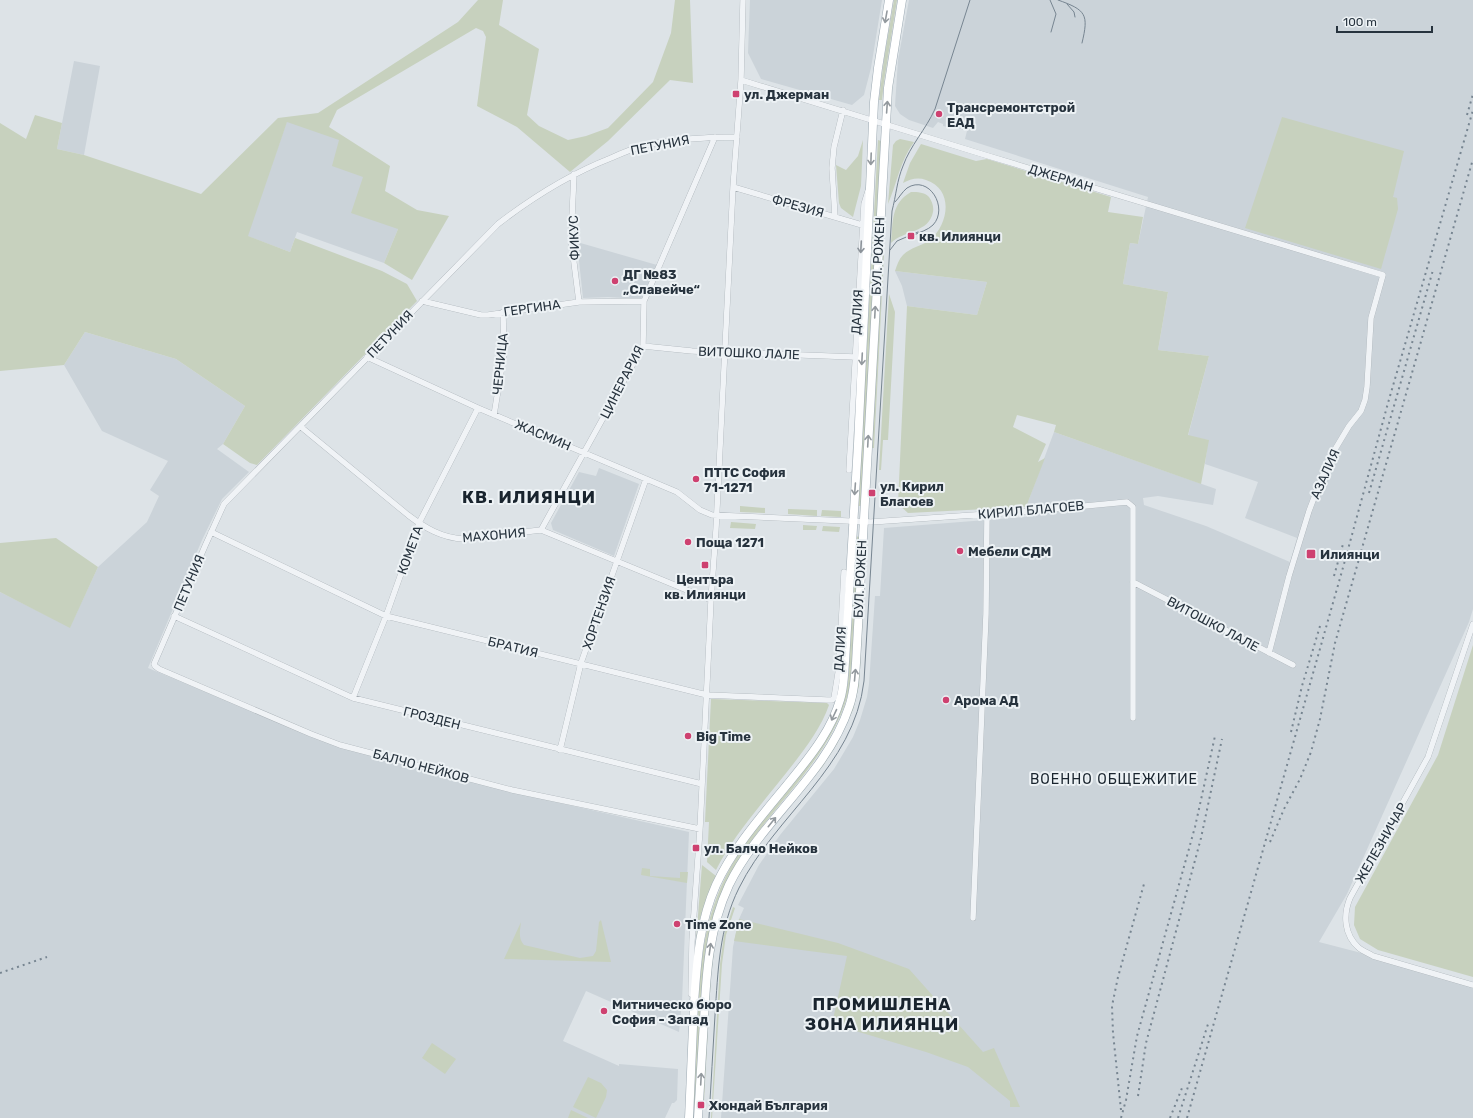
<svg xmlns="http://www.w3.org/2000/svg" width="1473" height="1118" font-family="Rubik,sans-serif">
  <rect width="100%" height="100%" fill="#dde3e7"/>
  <path fill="#cbd3d9" d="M750,0h132l-11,68 -7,27 -12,10 -91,-26 -13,-26z
    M909,0h564v609l-4,13 -122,272 -28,48 54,14 100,29v133h-752l12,-171 6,-28 5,-11 -6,-3 21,-40 21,-30 54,-66 19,-32 7,-17 7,-23 2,-13 6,-88h5l4,-68 142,-11v-10l28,-75 162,57 -3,16 -55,-9 -15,2 1,7 62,21 84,36 7,-24 -52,-20 13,-36 -53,-18 3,-24 -20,-4 21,-80 -51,-6 10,-58 -45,-8 7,-41 8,1 10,-47 -183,-58 2,-8 -19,-6 -1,2 -4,-1v-2l-5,-2 -5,6 -24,-8 -9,-6 -5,-8 3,-46z
    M74,61l26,5 -16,89 -27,-6z
    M287,121l52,18 59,90 -14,34 -87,-31 -7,20 -43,-16z
    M577,242l80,23 -16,34 -33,-2 -25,1z
    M895,271l92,11 -10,33 -70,-9 -5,-20z
    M85,332l91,27 69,47 -22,38 -6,5 32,23 -27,27 -20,41 -54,128 170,71 193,53 178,40 -7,169 -3,31 -93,-41 -23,50 56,25v-2l59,5 -1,31 -3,3h-2l-7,15h-665v-526l70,35 28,-60 49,-45 12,-26 -9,-6 18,-29 -66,-30 -38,-66z
    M599,468l40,16 -25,72 -61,-26 -2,-7 28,-51 17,4z"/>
  <path fill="#c7d1be" d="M478,0h25l-4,25 40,24 -12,66 12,11 29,14 18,-4 22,-8 45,-46 18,-49 4,-33h15l3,83 -23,-3 -62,61 -38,31 -53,-45 -40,-21 9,-69 -3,-6 -7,-3 -139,82 -8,17 61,39 -5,25 32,19 32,6 -37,64 -28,-17 14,-34 -47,-16 12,-36 -31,-11 7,-26 -52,-18 -39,114 42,16 5,-14 87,33 25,13 10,17 -160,164 -7,-2 -27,-19 22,-38 -69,-47 -91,-27 -21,33 -64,6v-248l26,16 9,-24 27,8 -5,26 27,6 117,39 77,-76 40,-5 140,-91z
    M894,0h3l-13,82 -2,18h-3l5,-41z
    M1282,117l122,34 -11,46 4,1 1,11 -17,60 -136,-41z
    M900,139l14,3c-14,19 -17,41 -26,62l5,-59 3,-4z
    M863,140l-2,46 -8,31 -12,-9 -2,-5 -3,-38 10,5 12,-14z
    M878,140l3,1 -20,365h-3z
    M921,144l55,17 11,-2 124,38 -3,15 35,5 -5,27 -8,-1 -7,41 45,8 -10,58 51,6 -21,79 21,5 -8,44 -147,-52 2,-7 -39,-10 -4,12 33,17 -8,18 7,-4 -19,49 -118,6 -10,-9 9,-198 70,9 10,-33 -92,-11c2,-6 4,-12 8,-16 8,-8 19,-9 27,-15 19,-16 24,-51 -4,-60 -8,-3 -16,-1 -23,3l7,-20z
    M911,192c7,0 13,0 18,5 3,4 5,10 4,15 -4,21 -29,18 -42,31 2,-21 0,-40 20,-51z
    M882,253l2,2 -10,193h-3z
    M889,294l6,18 -7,128h-5l-2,30h-2z
    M740,506l25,2v5l-25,-1z
    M788,509l29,1v6l-29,-2z
    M822,510l19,1v6l-20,-1z
    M731,522l25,2 -1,5 -25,-1z
    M803,525l14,1 -1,4h-13z
    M823,526l17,1 -1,5 -17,-1z
    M856,536l3,1 -8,145c-16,79 -87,126 -122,195 -23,44 -25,90 -28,138 -2,35 -4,69 -6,103h-3c2,-32 3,-64 5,-97 4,-63 6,-109 40,-165 35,-57 98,-104 111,-174z
    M865,537h2l-7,133 -1,16 -6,24 -16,34 -14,22 -63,77 -12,17 -12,19 -14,33 -7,32 -4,32 -7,126h-1c1,-28 2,-55 4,-82 2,-49 5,-97 28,-141 35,-69 106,-112 122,-192z
    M56,538l42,29 -28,61 -70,-36v-49z
    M1473,645v332l-95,-27 -18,-11 -6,-14 1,-18 83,-152z
    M711,699l116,4 2,2c-7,21 -22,41 -35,58 -26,34 -59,69 -78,107l-9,-8 2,-40h-4z
    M702,865l14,11 -15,39 -3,12 -5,51z
    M642,868l8,1v7l30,2v-6h8l-1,11 -46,-8z
    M733,907l2,1 -9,27 -4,29 -10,154h-1l9,-154 4,-29z
    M739,919l99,24 71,26 74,83 11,-4 26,59h-10v-6l-42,-34 -42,-15 -94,-28 15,-68 -113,-15z
    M601,920l10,42 -107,-3 17,-37c-1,8 -3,17 3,23l56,13 13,-2 3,-5 3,-29z
    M432,1043l24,16 -11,15 -23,-16z
    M588,1077l13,6 6,7 -1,7 -10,21 -23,-11z
    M571,1110l17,8h-20z"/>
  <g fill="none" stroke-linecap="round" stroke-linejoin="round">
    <g stroke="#a3abb1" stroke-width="6">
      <path id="minor" d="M741,80l244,75 398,120 -12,43 -4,69 -2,13 -4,11 -12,15 -21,35 -19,50 -20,65 -20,77
        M574,174l-3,65 8,63
        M733,187l129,38
        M835,217l-3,-49 2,-21 9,-37
        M422,301l59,14h7l91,-13 65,-1
        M643,346l49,5 163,6
        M367,357l111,51 199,84 23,18 12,5 159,7 161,-11 95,-9 6,5v211
        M494,415l10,-61 -1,-42
        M301,427l107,88c17,13 34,23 56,24l77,-9 170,70
        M849,470l15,-266 4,-13
        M541,530l102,-184 1,-45 71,-164
        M211,532l175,84 321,79 120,5h5l2,-2 5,-31 5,-95
        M1133,582l160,83
        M174,616l179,82 349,86
        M1473,624l-45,133 -78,141c-7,17 -6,37 9,50 4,3 9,5 14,8l100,29
        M353,698l33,-82 33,-93 59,-115
        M560,750l21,-87 65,-184
        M700,829l-188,-39 -172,-45 -29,-11 -152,-65 -4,-3 -1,-2 51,-118 19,-42 274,-280c35,-27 72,-50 113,-66 11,-5 23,-10 35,-13 30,-6 60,-8 91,-8
        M973,918l13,-304 1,-100
        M691,994l1,-53 8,-112 11,-229 5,-71 17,-342 8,-107 2,-80"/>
    </g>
    <g stroke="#9daab3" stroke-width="9">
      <path id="primary" d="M689,1118c2,-38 3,-76 5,-115 3,-41 5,-80 22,-118 19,-41 51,-75 79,-110 18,-22 37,-47 45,-75 4,-12 4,-26 5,-38l13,-218 16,-342 4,-34 11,-68
        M698,1118c2,-32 4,-65 6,-97 2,-47 5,-93 25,-136 31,-64 97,-109 120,-178 5,-14 6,-29 7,-44l32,-575 14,-88"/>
    </g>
    <use href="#minor" stroke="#f0f3f6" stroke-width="5.5"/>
    <use href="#primary" stroke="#fff" stroke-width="8"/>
    <path stroke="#778591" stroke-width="1" d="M1050,0l6,14 -5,18
      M1058,0c28,10 31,14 24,43
      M1067,4l7,8 1,5
      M895,202c4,-4 7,-10 12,-14 22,-14 42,20 26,37 -5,5 -13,7 -19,10
      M890,250l7,-9 21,-9
      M709,1118c2,-34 4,-69 6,-103 3,-44 4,-87 24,-127 36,-73 115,-121 125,-207l28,-470c4,-15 5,-31 11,-45 7,-20 23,-37 32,-57l35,-109"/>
    <path stroke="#778591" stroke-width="2" stroke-dasharray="2 4" stroke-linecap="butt" d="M1467,115l6,-21
      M1369,493l64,-223
      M1334,576l9,-32
      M1291,732l11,-46 18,-60
      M1270,842l14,-33 16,-30 11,-27 9,-33 15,-76 138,-484
      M0,973l47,-16
      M1138,1096l8,-53 55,-205 21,-99
      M1121,1110l-8,-77 -1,-27 6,-29 26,-93
      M1121,1118l5,-18 11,-64 58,-209 20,-91
      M1170,1118l12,-30
      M1178,1118l31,-97
      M1187,1118l157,-554 44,-161 85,-293"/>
  </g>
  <defs><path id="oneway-shaft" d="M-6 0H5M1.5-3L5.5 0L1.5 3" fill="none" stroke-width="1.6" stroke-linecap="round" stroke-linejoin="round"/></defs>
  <g stroke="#93999e">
    <use href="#oneway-shaft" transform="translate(886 17) rotate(100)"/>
    <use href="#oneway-shaft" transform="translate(887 107) rotate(-86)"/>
    <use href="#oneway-shaft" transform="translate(871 159) rotate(92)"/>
    <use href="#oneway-shaft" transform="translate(875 312) rotate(-87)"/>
    <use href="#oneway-shaft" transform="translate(862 359) rotate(93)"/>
    <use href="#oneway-shaft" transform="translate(868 441) rotate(-87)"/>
    <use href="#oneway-shaft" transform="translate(855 489) rotate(94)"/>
    <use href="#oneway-shaft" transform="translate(855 675) rotate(-85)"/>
    <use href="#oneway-shaft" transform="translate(834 715) rotate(115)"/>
    <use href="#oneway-shaft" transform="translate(772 822) rotate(-51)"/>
    <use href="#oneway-shaft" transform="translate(710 949) rotate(-82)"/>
    <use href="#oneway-shaft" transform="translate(701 1079) rotate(-87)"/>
  </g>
  <use stroke="#8c939a" href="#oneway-shaft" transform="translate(861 247) rotate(93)"/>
  <g fill="#ce4170" stroke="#edf2f5" stroke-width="1.5">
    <rect x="732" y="90" width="8" height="8" rx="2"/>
    <circle cx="939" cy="114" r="4"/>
    <rect x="907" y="232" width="8" height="8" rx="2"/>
    <circle cx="615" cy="281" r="4"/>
    <circle cx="696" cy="479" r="4"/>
    <rect x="868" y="489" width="8" height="8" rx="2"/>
    <circle cx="688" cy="542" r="4"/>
    <circle cx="960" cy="551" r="4"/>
    <rect x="1306" y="549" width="10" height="10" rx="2"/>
    <rect x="701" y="561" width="8" height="8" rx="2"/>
    <circle cx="946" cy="700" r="4"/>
    <circle cx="688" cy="736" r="4"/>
    <rect x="692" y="844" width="8" height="8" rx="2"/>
    <circle cx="677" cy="924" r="4"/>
    <circle cx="604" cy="1011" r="4"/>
    <rect x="697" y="1101" width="8" height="8" rx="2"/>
  </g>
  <g text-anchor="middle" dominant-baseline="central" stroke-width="4" stroke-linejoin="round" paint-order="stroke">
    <g font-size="13" font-weight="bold" fill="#27333e" stroke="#edf2f5" text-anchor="start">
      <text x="744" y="94">ул. Джерман</text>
      <text x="947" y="107">Трансремонтстрой<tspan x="947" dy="15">ЕАД</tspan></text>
      <text x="919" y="236">кв. Илиянци</text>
      <text x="623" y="274">ДГ №83<tspan x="623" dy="15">„Славейче“</tspan></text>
      <text x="704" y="472">ПТТС София<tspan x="704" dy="15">71-1271</tspan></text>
      <text x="880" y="486">ул. Кирил<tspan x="880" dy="15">Благоев</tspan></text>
      <text x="696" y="542">Поща 1271</text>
      <text x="968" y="551">Мебели СДМ</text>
      <text x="1320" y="554">Илиянци</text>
      <text x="705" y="579" text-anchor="middle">Центъра<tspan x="705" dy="15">кв. Илиянци</tspan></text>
      <text x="954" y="700">Арома АД</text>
      <text x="696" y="736">Big Time</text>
      <text x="704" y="848">ул. Балчо Нейков</text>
      <text x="685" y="924">Time Zone</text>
      <text x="612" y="1004">Митническо бюро<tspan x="612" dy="15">София - Запад</tspan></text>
      <text x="709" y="1105">Хюндай България</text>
    </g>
    <g font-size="13" fill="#27333e" stroke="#edf2f5">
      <text transform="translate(660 145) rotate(-11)">ПЕТУНИЯ</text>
      <text transform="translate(1061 178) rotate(17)">ДЖЕРМАН</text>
      <text transform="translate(798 206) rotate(16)">ФРЕЗИЯ</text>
      <text transform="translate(574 238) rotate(-92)">ФИКУС</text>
      <text transform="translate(878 256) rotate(-87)">БУЛ. РОЖЕН</text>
      <text transform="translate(532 308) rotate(-8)">ГЕРГИНА</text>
      <text transform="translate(857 312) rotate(-87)">ДАЛИЯ</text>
      <text transform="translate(390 334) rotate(-46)">ПЕТУНИЯ</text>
      <text transform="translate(749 353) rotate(2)">ВИТОШКО ЛАЛЕ</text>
      <text transform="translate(500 364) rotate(-84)">ЧЕРНИЦА</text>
      <text transform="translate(622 382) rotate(-63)">ЦИНЕРАРИЯ</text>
      <text transform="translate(543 435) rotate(23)">ЖАСМИН</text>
      <text transform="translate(1325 474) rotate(-66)">АЗАЛИЯ</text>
      <text transform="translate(1031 510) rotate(-5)">КИРИЛ БЛАГОЕВ</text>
      <text transform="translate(494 535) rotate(-5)">МАХОНИЯ</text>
      <text transform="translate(410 550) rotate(-70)">КОМЕТА</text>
      <text transform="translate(860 579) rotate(-87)">БУЛ. РОЖЕН</text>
      <text transform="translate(189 583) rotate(-67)">ПЕТУНИЯ</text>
      <text transform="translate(599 613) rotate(-71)">ХОРТЕНЗИЯ</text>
      <text transform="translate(1213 624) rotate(28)">ВИТОШКО ЛАЛЕ</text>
      <text transform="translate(513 647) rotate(14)">БРАТИЯ</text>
      <text transform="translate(840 649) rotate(-86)">ДАЛИЯ</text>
      <text transform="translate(432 718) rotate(14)">ГРОЗДЕН</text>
      <text transform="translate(421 766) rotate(15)">БАЛЧО НЕЙКОВ</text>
      <text transform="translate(1381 843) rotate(-60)">ЖЕЛЕЗНИЧАР</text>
    </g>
    <g font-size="14" letter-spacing="1" fill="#19242e" stroke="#edf2f5">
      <text x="1114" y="779">ВОЕННО ОБЩЕЖИТИЕ</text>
    </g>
    <g font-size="17" font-weight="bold" letter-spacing="1" fill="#19242e" stroke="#edf2f5">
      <text x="529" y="497">КВ. ИЛИЯНЦИ</text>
      <text x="882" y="1004">ПРОМИШЛЕНА<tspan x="882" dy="20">ЗОНА ИЛИЯНЦИ</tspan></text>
    </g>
  </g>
  <path d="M1337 26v6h95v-6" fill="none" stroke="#27333e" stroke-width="2"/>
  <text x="1343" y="26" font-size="12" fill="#27333e" stroke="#edf2f5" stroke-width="3" paint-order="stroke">100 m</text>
</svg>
